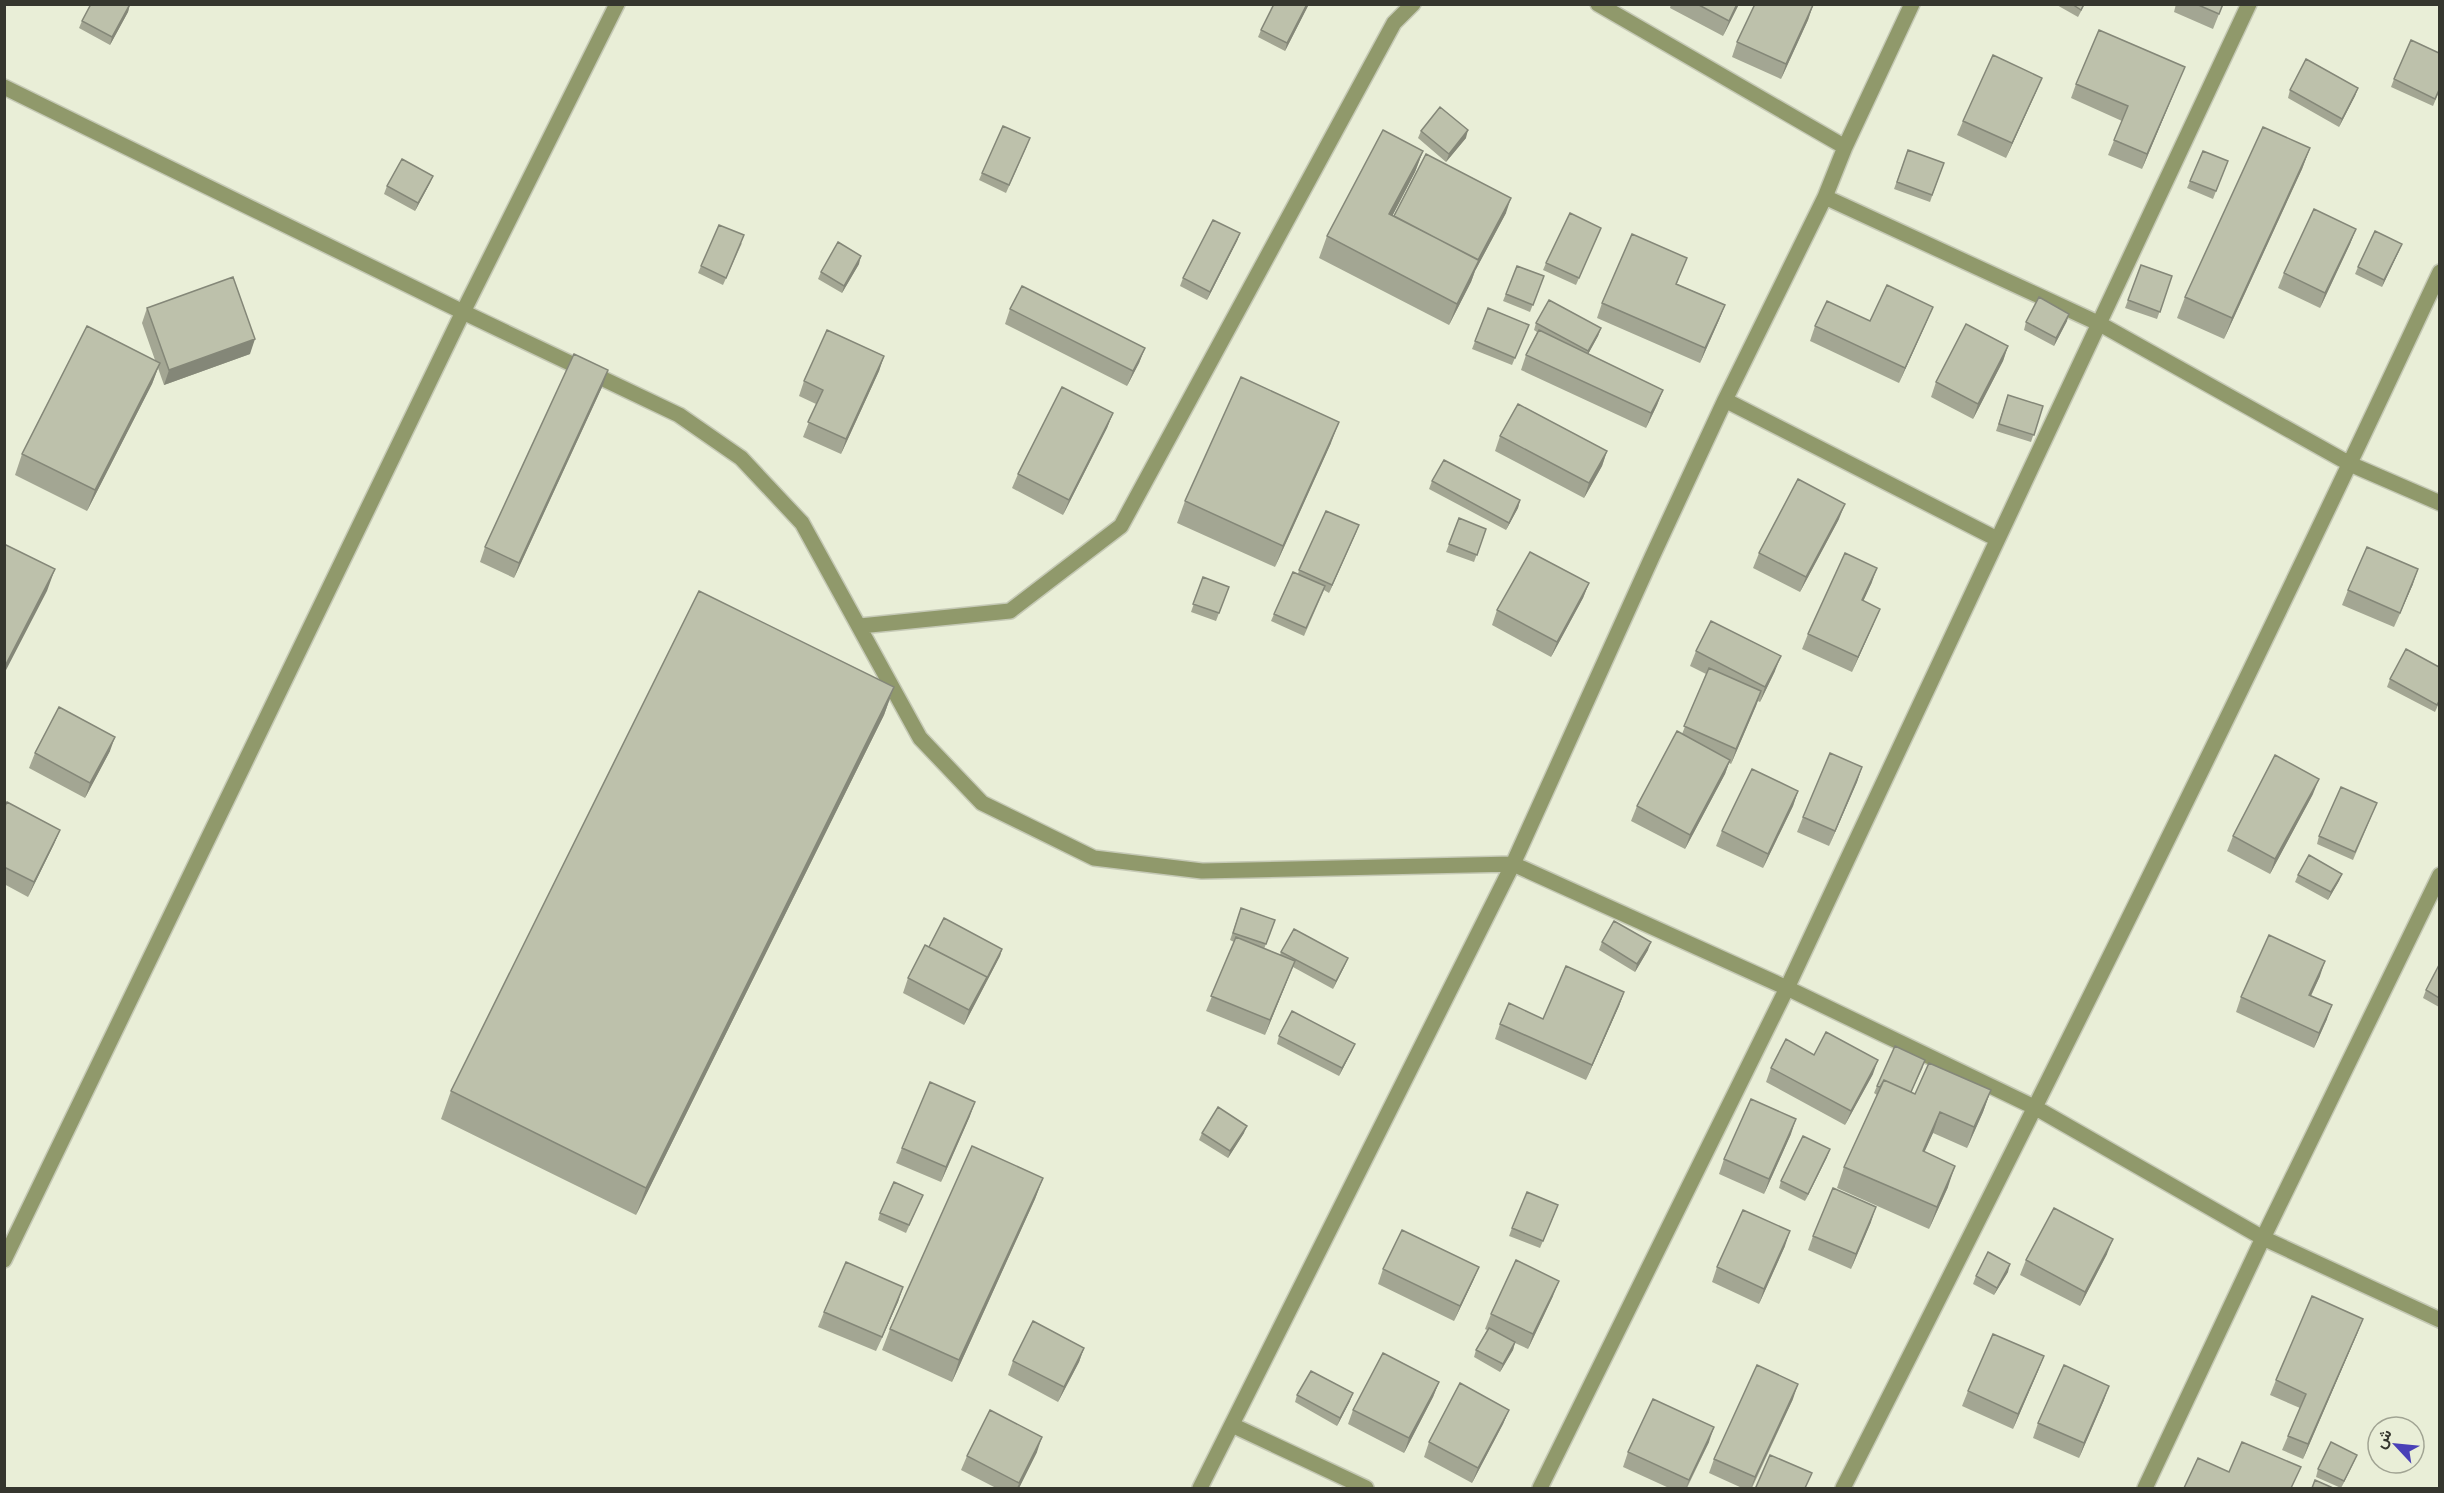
<svg xmlns="http://www.w3.org/2000/svg" width="2444" height="1493" font-family="'Alegreya Sans',Vazirmatn,sans-serif">
  <rect width="100%" height="100%" fill="#e9eed7"/>
  <g fill="none" stroke-linecap="round" stroke-linejoin="round">
    <g stroke="#c5c9b5" stroke-width="18">
      <path id="minor" d="M1598,4l247,143
        M4,87l459,225 216,103 62,43 61,65 118,215 62,65 112,55 108,13 311,-7 274,124 249,120 227,130 177,82
        M1825,197l275,127 250,140 90,39
        M1725,400l272,139
        M860,626l150,-15 111,-85 273,-503 19,-19
        M4,1260l459,-948 154,-308
        M1232,1425l134,63
        M1200,1488l313,-624 139,-307 73,-157 100,-203 20,-50 67,-143
        M1540,1488l247,-500 462,-984
        M1843,1488c204,-402 406,-807 597,-1216
        M2145,1488l118,-250 177,-363"/>
    </g>
    <use href="#minor" stroke="#90996b" stroke-width="15"/>
  </g>
  <path fill="#a3a693" d="M130,4l-2,8 -18,33 -31,-17 3,-7z
    M1309,4l-24,47 -27,-14 3,-7z
    M1671,4h68l-16,32 -53,-28z
    M2055,4h30l-7,13z
    M2176,4h47l-10,25 -39,-17z
    M1813,5l-5,15 -27,59 -49,-22 5,-15z
    M2042,78l-6,14 -30,66 -49,-23 6,-14z
    M2394,79l45,13 -6,14 -42,-19z
    M2179,81l-37,88 -34,-14 14,-34 -51,-23 5,-14z
    M2358,88l-3,8 -16,31 -51,-29 2,-8z
    M1421,131l45,7 -20,24 -28,-24z
    M1027,146l-21,47 -27,-13 3,-7z
    M2310,148l-8,21 -78,170 -47,-21 8,-21z
    M1908,150l36,13 -14,39 -36,-13z
    M1423,151l-8,21 -23,44 114,-3 -31,58 -4,11 -22,43 -130,-67 8,-22z
    M2228,161l-15,38 -26,-11 3,-7z
    M433,176l-3,7 -15,28 -31,-17 3,-8z
    M2356,229l-6,15 -30,64 -42,-20 6,-15z
    M1240,233l-3,8 -30,59 -27,-14 3,-8z
    M1598,235l-22,50 -33,-15 3,-7z
    M742,243l-19,42 -25,-12 3,-7z
    M2399,251l-17,36 -27,-13 3,-7z
    M859,264l-17,29 -24,-14 3,-7z
    M2141,265l31,11 -15,43 -32,-11z
    M1517,266l27,10 -14,36 -27,-11z
    M1681,272l-4,12 48,21 -6,15 -19,43 -103,-45 5,-15z
    M1933,307l-6,14 -28,62 -89,-42 5,-15 55,-5z
    M147,308l103,46 -86,31 -6,-17 -6,16 -65,127 -72,-36 7,-21 133,-94 -13,-37z
    M1488,308l41,17 -17,40 -40,-16z
    M1010,309l135,39 -6,15 -12,23 -122,-62z
    M2067,321l-13,25 -30,-16 2,-8z
    M1536,323l65,5 -3,8 -10,18 75,36 -6,15 -11,23 -125,-58 5,-15 11,-23 -3,-2z
    M2008,346l-5,15 -30,58 -42,-22 5,-15z
    M884,356l-5,15 -38,83 -38,-17 13,-33 -17,-8 5,-15z
    M603,385l-89,193 -34,-16 5,-15z
    M2008,395l35,11 -12,36 -35,-11z
    M1113,413l-6,15 -44,87 -51,-27 6,-14z
    M1500,436l107,15 -5,15 -18,32 -89,-47z
    M1331,443l-56,124 -98,-44 8,-22z
    M1432,481l88,19 -2,8 -12,22 -77,-41z
    M1459,518l27,11 -12,33 -28,-10z
    M1839,519l-39,73 -47,-24 6,-15z
    M1359,525l-30,68 -5,-3 -20,46 -33,-15 3,-7 24,-40 1,-4z
    M1203,577l26,10 -13,34 -25,-9z
    M1872,582l-9,19 11,22 -22,49 -50,-23 6,-15z
    M1589,583l-6,15 -32,59 -59,-32 5,-15z
    M2413,584l-19,43 -52,-22 6,-15z
    M1696,651l79,20 -15,31 -2,-1 -27,63 -2,-1 -4,11 -40,75 -54,-28 6,-15 45,-72 24,-60 -16,-8z
    M2390,679l49,24 -4,9 -48,-25z
    M894,687l-10,28 -248,500 -195,-96 10,-28z
    M110,751l-25,47 -56,-30 6,-15z
    M1862,767l-5,15 -28,64 -32,-14 6,-15z
    M1798,791l-5,15 -30,62 -47,-22 6,-15z
    M2313,794l-43,80 -43,-23 6,-15z
    M2377,803l-24,57 -36,-16 2,-8z
    M4,808l56,22 -6,14 -26,53 -24,-13z
    M2342,874l-3,7 -11,19 -33,-18 3,-7z
    M1241,908l34,12 -11,29 16,6 1,-3 67,6 -3,7 -12,24 -40,-22 -28,68 -59,-24 28,-69 -4,-2z
    M1602,942l46,8 -13,22 -36,-22z
    M929,947l73,2 -2,7 -36,69 -61,-32 5,-15z
    M2439,965v42l-16,-9 3,-8z
    M2320,976l-9,20 16,23 -13,29 -78,-36 5,-15z
    M1624,992l-5,14 -33,74 -91,-41 5,-15 43,-5z
    M1279,1036l73,15 -13,25 -62,-32z
    M1814,1055l59,19 -28,51 -79,-43 5,-14z
    M1923,1067l-12,25 4,2 76,-4 -8,22 -16,36 -34,-15 -9,19 24,35 -19,42 -92,-41 7,-21 33,-72 -3,-2 3,-7z
    M970,1116l-29,66 -45,-19 6,-15z
    M1202,1133h42l-16,25 -29,-18z
    M1791,1134l-27,60 -45,-20 5,-15z
    M1827,1157l-22,44 -26,-13 2,-7z
    M1043,1178l-8,21 -83,183 -70,-32 8,-21z
    M923,1195l-17,38 -28,-13 2,-7z
    M1555,1213l-15,35 -31,-12 3,-8z
    M1871,1222l-20,47 -43,-19 5,-14z
    M1785,1246l-26,58 -47,-22 5,-15z
    M2107,1254l-27,52 -60,-31 6,-15z
    M1479,1267l-6,14 -19,40 -76,-37 5,-15z
    M2008,1272l-14,23 -21,-11 3,-8z
    M903,1287l-5,15 -22,49 -58,-24 6,-15z
    M1553,1296l-25,53 -13,-6 -2,7 -13,22 -26,-15 2,-7 11,-20 -2,-1 6,-15z
    M2363,1319l-6,15 -54,125 -21,-9 18,-42 -30,-13 6,-15z
    M1084,1348l-5,14 -21,40 -50,-27 5,-14z
    M2044,1356l-6,15 -25,58 -51,-23 6,-15z
    M1439,1382l-6,15 -29,56 -56,-29 5,-14z
    M1297,1395l53,6 -13,25 -42,-24z
    M1793,1399l-41,89h-10l-33,-15 5,-14z
    M2104,1400l-25,58 -46,-20 5,-15z
    M1509,1410l-6,14 -31,59 -48,-26 5,-15z
    M1709,1442l-22,46h-18l-46,-21 5,-15z
    M1037,1452l-18,36h-23l-35,-18 6,-14z
    M2357,1455l-16,33 -25,-11 2,-8z"/>
  <path fill="#848778" d="M130,4l-2,8 -18,33 2,-8z
    M1307,4h2l-24,47 2,-8z
    M1737,4h2l-16,32 6,-15z
    M1813,5l-5,15 -27,59 5,-15z
    M2185,67l-6,14 -37,88 5,-15z
    M2042,78l-6,14 -30,66 6,-15z
    M2358,88l-3,8 -16,31 3,-8z
    M1468,130l-2,8 -20,24 3,-8z
    M2310,148l-8,21 -78,170 8,-21z
    M1423,151l-8,21 -33,64 7,-22z
    M433,176l-3,7 -15,28 3,-8z
    M1511,198l-5,15 -31,58 -4,11 -22,43 8,-21 19,-40z
    M2356,229l-6,15 -30,64 5,-15z
    M1240,233l-3,8 -30,59 3,-8z
    M2402,244l-3,7 -17,36 2,-7z
    M861,256l-2,8 -17,29 2,-7z
    M1725,305l-6,15 -19,43 5,-15z
    M1933,307l-6,14 -28,62 6,-15z
    M2069,314l-2,7 -13,25 2,-8z
    M1601,328l-3,8 -12,22 2,-7z
    M255,339l-5,15 -86,31 5,-15z
    M2008,346l-5,15 -30,58 5,-15z
    M1145,348l-6,15 -12,23 6,-15z
    M884,356l-5,15 -38,83 5,-15z
    M160,363l-8,21 -65,127 8,-21z
    M608,370l-5,15 -89,193 5,-15z
    M1663,390l-6,15 -11,23 5,-15z
    M1113,413l-6,15 -44,87 6,-15z
    M1339,422l-8,21 -56,124 8,-21z
    M1607,451l-5,15 -18,32 5,-15z
    M1520,500l-2,8 -12,22 3,-7z
    M1845,504l-6,15 -39,73 6,-15z
    M1359,525l-3,8 -27,60 3,-8z
    M1877,568l-5,14 -15,33 5,-15z
    M55,569l-8,22 -43,83v-6z
    M2418,569l-5,15 -19,43 6,-14z
    M1589,583l-6,15 -32,59 6,-15z
    M1880,609l-6,14 -22,49 6,-15z
    M1781,656l-6,15 -15,31 5,-15z
    M894,687l-10,28 -248,500 10,-27z
    M1761,691l-5,15 -25,58 5,-15z
    M115,737l-5,14 -25,47 5,-15z
    M1730,760l-5,14 -40,75 5,-14z
    M1862,767l-5,15 -28,64 6,-15z
    M2319,779l-6,15 -43,80 5,-15z
    M1798,791l-5,15 -30,62 5,-14z
    M60,830l-6,14 -26,53 6,-15z
    M2342,874l-3,7 -11,19 3,-8z
    M1651,942l-3,8 -13,22 2,-8z
    M1002,949l-2,7 -36,69 5,-15z
    M1348,958l-3,7 -12,24 3,-8z
    M1295,961l-6,15 -24,59 5,-15z
    M2325,961l-5,15 -16,34 5,-15z
    M1624,992l-5,14 -33,74 6,-15z
    M2332,1005l-5,14 -13,29 5,-15z
    M1355,1044l-3,7 -13,25 3,-8z
    M1878,1060l-5,14 -28,51 6,-14z
    M1991,1090l-8,22 -16,36 7,-21z
    M975,1102l-5,14 -29,66 5,-15z
    M1940,1112l-7,21 -18,40 8,-22z
    M1796,1119l-5,15 -27,60 5,-15z
    M1247,1126l-3,7 -16,25 2,-7z
    M1830,1149l-3,8 -22,44 3,-7z
    M1955,1166l-7,21 -19,42 8,-22z
    M1043,1178l-8,21 -83,183 7,-22z
    M1876,1207l-5,15 -20,47 5,-15z
    M1790,1231l-5,15 -26,58 5,-15z
    M2113,1239l-6,15 -27,52 5,-14z
    M2010,1264l-2,8 -14,23 3,-7z
    M1479,1267l-6,14 -19,40 6,-15z
    M1559,1281l-6,15 -25,53 5,-15z
    M903,1287l-5,15 -22,49 6,-14z
    M2363,1319l-6,15 -54,125 5,-15z
    M1515,1342l-2,8 -13,22 3,-8z
    M1084,1348l-5,14 -21,40 6,-15z
    M2044,1356l-6,15 -25,58 5,-15z
    M1439,1382l-6,15 -29,56 5,-15z
    M1798,1384l-5,15 -42,89 4,-11z
    M2109,1386l-5,14 -25,58 5,-15z
    M1353,1393l-3,8 -13,25 3,-8z
    M1509,1410l-6,14 -31,59 6,-15z
    M1714,1427l-5,15 -23,46 3,-8z
    M1042,1437l-5,15 -18,36h-2z
    M2357,1455l-3,7 -13,26 3,-7z"/>
  <path fill="#bdc1ab" stroke="#848778" stroke-width="1.5" d="M91,4h39l-18,33 -30,-16z
    M1274,4h33l-20,39 -26,-13z
    M1697,4h40l-8,17z
    M1755,4l58,1 -27,59 -49,-22z
    M2072,4h12l-3,6z
    M2196,4h27l-4,10z
    M2099,30l86,37 -38,87 -33,-14 14,-34 -52,-22z
    M2411,40l28,13v37l-4,9 -41,-20z
    M1993,55l49,23 -30,65 -49,-22z
    M2306,59l52,29 -16,31 -52,-29z
    M1440,107l28,23 -19,24 -28,-23z
    M1003,126l27,12 -21,47 -27,-12z
    M2263,127l47,21 -78,170 -47,-21z
    M1383,130l40,21 -34,63 90,46 -22,44 -130,-68z
    M1908,150l36,13 -12,32 -35,-13z
    M2203,151l25,10 -12,30 -26,-10z
    M1426,154l85,44 -33,62 -84,-44z
    M402,159l31,17 -15,27 -31,-17z
    M2314,209l42,20 -31,64 -41,-20z
    M1570,213l31,15 -22,50 -33,-15z
    M1213,220l27,13 -30,59 -27,-14z
    M719,225l25,10 -18,43 -25,-12z
    M2375,231l27,13 -18,36 -26,-13z
    M1632,234l55,24 -11,26 49,21 -20,43 -103,-45z
    M838,242l23,14 -17,30 -23,-14z
    M2141,265l31,11 -12,36 -32,-12z
    M1517,266l27,10 -11,29 -27,-11z
    M233,277l22,62 -86,31 -22,-62z
    M1887,285l46,22 -28,61 -90,-42 12,-25 43,20z
    M1022,286l123,62 -12,23 -123,-62z
    M2039,297l30,17 -13,24 -30,-16z
    M1549,300l52,28 -13,23 -52,-28z
    M1488,308l41,17 -14,33 -40,-17z
    M1966,324l42,22 -30,58 -42,-22z
    M87,326l73,37 -65,127 -73,-36z
    M827,330l57,26 -38,83 -38,-17 15,-32 -19,-9z
    M1539,330l124,60 -12,23 -125,-58z
    M574,354l34,16 -89,193 -34,-16z
    M1241,377l98,45 -56,124 -98,-45z
    M1062,387l51,26 -44,87 -51,-26z
    M2008,395l35,11 -9,29 -35,-11z
    M1518,404l89,47 -18,32 -89,-47z
    M1444,460l76,40 -11,23 -77,-42z
    M1798,479l47,25 -39,73 -47,-24z
    M1326,511l33,14 -27,60 -33,-15z
    M1459,518l27,11 -9,26 -28,-11z
    M4,544l51,25 -51,99z
    M2367,547l51,22 -18,44 -52,-23z
    M1530,552l59,31 -32,59 -60,-32z
    M1845,553l32,15 -15,32 18,9 -22,48 -50,-23z
    M1293,572l32,14 -19,42 -32,-14z
    M1203,577l26,10 -10,26 -26,-9z
    M699,591l195,96 -248,501 -195,-97z
    M1711,621l70,35 -16,31 -69,-36z
    M2406,649l33,18v34l-2,4 -47,-26z
    M1709,668l52,23 -25,58 -52,-23z
    M59,707l56,30 -25,46 -55,-30z
    M1677,731l53,29 -40,75 -53,-29z
    M1830,753l32,14 -27,64 -32,-14z
    M2275,755l44,24 -44,80 -42,-23z
    M1752,769l46,22 -30,63 -46,-23z
    M2341,787l36,16 -22,49 -36,-16z
    M7,802l53,28 -26,52 -30,-15v-59z
    M2309,855l33,19 -11,18 -33,-17z
    M1241,908l34,12 -9,24 -33,-11z
    M944,918l58,31 -15,29v-1l-58,-30z
    M1614,921l37,21 -14,22 -35,-22z
    M1294,929l54,29 -12,23 -55,-29z
    M2269,935l56,26 -16,34 23,10 -13,28 -78,-36z
    M1236,937l59,24 -25,59 -59,-24z
    M925,945l62,32 -18,33 -61,-32z
    M2439,965v33l-13,-8z
    M1566,966l58,26 -32,73 -92,-41 9,-21 34,16z
    M1292,1011l63,33 -13,24 -63,-32z
    M1826,1032l52,28 -27,51 -80,-43 15,-29 28,16z
    M1895,1046l30,14 -14,32 -27,-12 -4,7 -3,-1z
    M1929,1063l62,27 -17,37 -34,-15 -17,39 32,15 -18,41 -93,-40 40,-87 31,14z
    M930,1082l45,20 -29,65 -44,-19z
    M1751,1099l45,20 -27,60 -45,-20z
    M1218,1107l29,19 -17,25 -28,-18z
    M1803,1136l27,13 -22,45 -27,-13z
    M972,1146l71,32 -84,182 -69,-31z
    M894,1182l29,13 -14,30 -29,-12z
    M1833,1188l43,19 -20,47 -43,-18z
    M1527,1192l31,13 -15,36 -31,-13z
    M2054,1208l59,31 -28,53 -59,-32z
    M1743,1210l47,21 -26,58 -47,-22z
    M1402,1230l77,37 -19,39 -77,-37z
    M1988,1252l22,12 -13,24 -21,-12z
    M1516,1260l43,21 -26,53 -42,-20z
    M846,1262l57,25 -21,50 -58,-25z
    M2312,1296l51,23 -55,125 -20,-8 18,-42 -30,-14z
    M1033,1321l51,27 -20,39 -51,-26z
    M1489,1328l26,14 -12,22 -27,-14z
    M1993,1334l51,22 -26,58 -50,-23z
    M1383,1353l56,29 -30,56 -56,-28z
    M1757,1365l41,19 -43,93 -41,-18z
    M2064,1365l45,21 -25,57 -46,-20z
    M1311,1371l42,22 -13,25 -43,-23z
    M1460,1383l49,27 -31,58 -49,-26z
    M1653,1399l61,28 -25,53 -61,-28z
    M990,1410l52,27 -23,46 -52,-27z
    M2242,1442l59,25 -10,21h-107l14,-30 31,14z
    M2331,1442l26,13 -13,26 -26,-12z
    M1770,1455l42,18 -7,15h-47l-2,-1z
    M2315,1480l18,8h-21z"/>
  <rect width="2444" height="1493" fill="none" stroke="#35362e" stroke-width="12"/>
  <g transform="translate(2396 1445) rotate(296)"><circle r="28" fill="#e9eed7" stroke="#a1a493" stroke-width="1.5"/>
  <path d="M0-4.5L10 22L0 15L-10 22Z" fill="#4940b7"/>
  <text y="-9" font-size="16" font-weight="bold" text-anchor="middle" fill="#35362e">ش</text>
  </g>
</svg>
